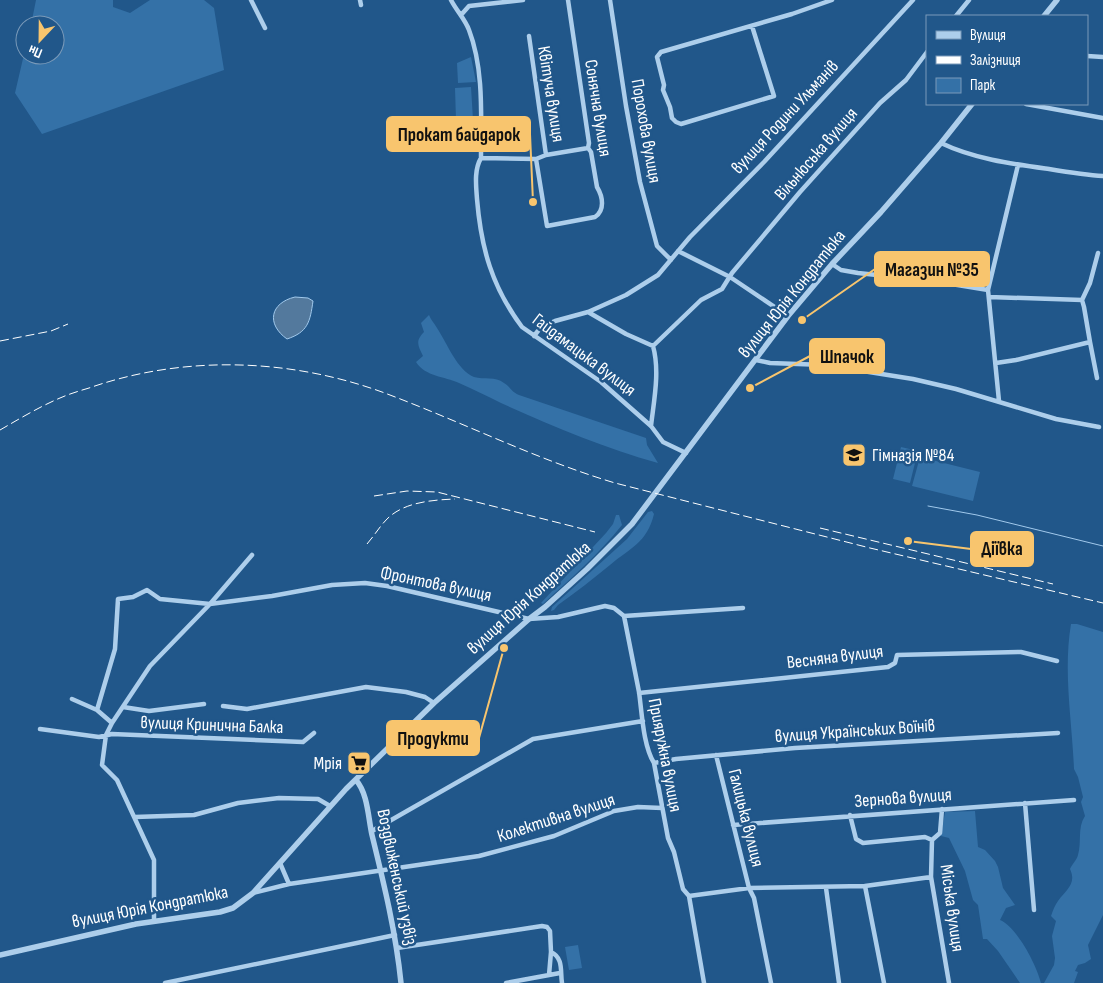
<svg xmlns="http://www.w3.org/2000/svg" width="1103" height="983" font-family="'Sofia Sans Condensed',sans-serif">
  <rect width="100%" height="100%" fill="#21578a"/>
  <path fill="#3471a7" d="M36,0h77v7l17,6 20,-13h54l10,8 10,62 -182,64 -27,-41 10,-43v5h30v-30h-24z
    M471,57l5,25 -18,1 -1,-20z
    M471,87l2,33h-17l-1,-32z
    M429,315c2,5 5,8 8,13 10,15 20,42 37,49 10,3 21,-1 30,6 6,3 6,8 15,12l127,43 1,7 11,18c-53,-15 -107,-37 -157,-60 -14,-7 -28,-14 -42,-20 -15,-7 -33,-6 -43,-21l7,-6c-5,-10 -8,-15 1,-24l-3,-9z
    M901,447l17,4 -8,32 -17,-4z
    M920,457l60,15 -7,29 -61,-15z
    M652,511l2,3c-7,29 -24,34 -44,51 -17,14 -34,27 -52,40l-4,5 -3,1 1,-4 75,-68 21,-27z
    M616,515h3l3,10c-23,29 -52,54 -79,79l-2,-1 65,-70 7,-9z
    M1071,624h6l26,8v283l-15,30 3,14 -6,4 -7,2 -3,6 3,1 -4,11h-30l10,-18 1,-7 -3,-22 4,-15 -5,-5c2,-6 4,-11 7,-15 8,-11 19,-17 12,-32 2,-5 7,-9 8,-14 4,-13 -1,-27 7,-39l-4,-14 2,-5 -5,-20 -4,-8c-2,-49 -11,-97 -3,-145z
    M975,811l3,36 7,3 10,11 3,6 5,21 12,17 -9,3 -6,12c17,7 37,46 41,63h-21l-22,-32 -11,-12h-4l-5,-34 -5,-5 -8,-29 -16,-33 -8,-2 4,-24z
    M578,945l4,23 -13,2 -4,-23z"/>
  <path fill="#53799d" stroke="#a1c9ec" d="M295,297l13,1 5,3c-3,21 -5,31 -26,38 -21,-15 -17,-36 8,-42z"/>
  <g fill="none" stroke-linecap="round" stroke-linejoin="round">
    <path stroke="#a1c9ec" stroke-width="1" d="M928,506l49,9 126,31"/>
    <path stroke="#adceeb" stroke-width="4.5" d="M251,0l14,28
      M360,0l1,5
      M451,0c5,10 14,19 18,30 15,39 12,86 12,128 -7,12 -5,27 -4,41 4,49 15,88 45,128l79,55 50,44 12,16 23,11
      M610,0l16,106 14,76 17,64 14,14
      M461,15l8,-9 54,-6
      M956,16l13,-16
      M752,26l22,70 -93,28 -5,-2 -4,-4 -2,-11 -7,-17 1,-5 -7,-28 4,-5 131,-38 40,-14
      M529,36l17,119
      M1087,56l16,1
      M1026,104l77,14
      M941,143c33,16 72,21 108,26 18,3 36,6 54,7
      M481,158l55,1 10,-4 42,-7
      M536,159l11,67 48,-9c10,-7 8,-20 2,-30l-6,-35 -3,-4 1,-5 -21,-143
      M678,251l52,26 58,39
      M832,264l9,6 17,3 75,8 55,9
      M989,297l93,3 8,-17 8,-30
      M588,312l38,22 27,12
      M534,336l7,-9 14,-6 33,-9 38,-17 32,-20 32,-38 74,-75 149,-162
      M1090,342l7,36
      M756,360l14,3 55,2 88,14 43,10 100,30 43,8
      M996,363l20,-3 74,-18 -6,-35 -2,-7
      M999,401l-11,-111 30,-125
      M651,426c3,-26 9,-55 2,-80l48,-46 21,-11 10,-16 68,-81 80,-89 26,-23 21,-28
      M624,616c5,25 10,51 15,76 3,21 4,53 15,71l14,75 6,14 9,37 6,7
      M639,693l249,-26 7,-4 2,-8 124,-3 36,9
      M72,699l25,11 15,13
      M223,706l24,3 119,-22 40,5 19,5 9,6
      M123,707l26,4 55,-7
      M97,710l18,-61 3,-50 15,-2 14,-7 13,9 50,5 62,-8 60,-11 33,-2 22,3 142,33 29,-2 47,-11 9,2 10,8 119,-8
      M40,729l59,8 13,-3 191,8 11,-9
      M716,755l33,133 5,10 17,85
      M654,763l22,-4 119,-11 263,-15
      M1025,803l9,107
      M942,809l-2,24 -8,7 -1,37 18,106
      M850,815l6,24 7,4 62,-6 7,3
      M135,817l59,-2 44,-12 41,-5 39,1 12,7
      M733,825l341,-25
      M372,831l161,-92 110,-18
      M280,863l9,21
      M865,886l19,97
      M826,888l13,95
      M253,893l36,-9 190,-28 75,-20 60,-25 24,-4 24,1
      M689,896l60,-8 116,-2 66,-9
      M689,896l15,87
      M154,921v-61l-37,-80 -15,-15 4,-30 6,-12 38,-57 60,-62 42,-49
      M397,948l145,-22 5,1 3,4 1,21c13,6 9,20 11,31
      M549,975l2,-23
      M165,983l230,-48
      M506,983l54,-10"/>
    <path stroke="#adceeb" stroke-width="5.5" d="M1044,16l13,-16
      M356,780c12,14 12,37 16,55 12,49 24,98 29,148
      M0,955l136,-31 84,-12 13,-4 20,-15 93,-104 88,-86 95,-84 16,-12 42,-38 45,-45 156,-208 44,-52 49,-52 60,-69 31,-39"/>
    <path stroke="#fff" stroke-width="1" stroke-dasharray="9 4" stroke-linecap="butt" d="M0,341l51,-10 17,-7
      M0,430c19,-11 39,-23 60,-32 9,-4 19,-7 29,-10 94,-33 199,-30 293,4 78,29 153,67 233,91l255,65 233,55
      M374,496l33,-5 30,1 158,40
      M820,528l233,56
      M367,544c7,-8 13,-18 20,-25 17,-17 45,-19 68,-20"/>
  </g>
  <defs>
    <g id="school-square" transform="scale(1.25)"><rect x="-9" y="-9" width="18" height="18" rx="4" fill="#f8c56e" stroke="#21578a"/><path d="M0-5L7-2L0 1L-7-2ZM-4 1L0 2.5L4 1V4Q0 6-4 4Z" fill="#111"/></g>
    <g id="supermarket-square" transform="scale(1.25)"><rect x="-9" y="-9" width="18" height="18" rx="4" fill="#f8c56e" stroke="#21578a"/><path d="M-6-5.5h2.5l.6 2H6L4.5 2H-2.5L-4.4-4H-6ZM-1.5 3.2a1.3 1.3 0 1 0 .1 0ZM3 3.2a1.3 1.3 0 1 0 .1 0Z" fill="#111"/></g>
  </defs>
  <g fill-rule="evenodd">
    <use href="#school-square" x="854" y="455"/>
    <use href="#supermarket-square" x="359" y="763"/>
  </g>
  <g text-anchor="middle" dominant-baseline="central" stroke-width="5" stroke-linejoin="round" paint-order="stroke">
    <g font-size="18" fill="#fff" stroke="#21578a">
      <text transform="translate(551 94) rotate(81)">Квітуча вулиця</text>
      <text transform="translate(598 108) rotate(81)">Сонячна вулиця</text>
      <text transform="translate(785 117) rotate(-47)">вулиця Родини Ульманів</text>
      <text transform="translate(646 131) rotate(80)">Порохова вулиця</text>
      <text transform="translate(816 154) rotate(-49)">Вільнюська вулиця</text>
      <text transform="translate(792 294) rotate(-51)">вулиця Юрія Кондратюка</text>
      <text transform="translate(584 355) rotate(37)">Гайдамацька вулиця</text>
      <text transform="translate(436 584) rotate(12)">Фронтова вулиця</text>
      <text transform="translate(529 598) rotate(-42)">вулиця Юрія Кондратюка</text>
      <text transform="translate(835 657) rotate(-7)">Весняна вулиця</text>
      <text transform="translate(212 725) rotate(2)">вулиця Кринична Балка</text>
      <text transform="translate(855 731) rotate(-4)">вулиця Українських Воїнів</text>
      <text transform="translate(665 755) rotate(79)">Прияружна вулиця</text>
      <text transform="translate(903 798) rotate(-4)">Зернова вулиця</text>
      <text transform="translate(556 818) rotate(-18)">Колективна вулиця</text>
      <text transform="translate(746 818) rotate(76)">Галицька вулиця</text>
      <text transform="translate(397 877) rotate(78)">Воздвиженський узвіз</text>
      <text transform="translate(150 907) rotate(-11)">вулиця Юрія Кондратюка</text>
      <text transform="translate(952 908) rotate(82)">Міська вулиця</text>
    </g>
    <g font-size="18" fill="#fff" stroke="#21578a" text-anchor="start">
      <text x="872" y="455">Гімназія №84</text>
      <text x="342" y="763" text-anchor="end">Мрія</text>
    </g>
  </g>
  <path fill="none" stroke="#f8c56e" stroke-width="2" d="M533 202L530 134M802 320L875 269M750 388L810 356M908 541L971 549M504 648L479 738"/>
  <g fill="#f8c56e" stroke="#21578a" stroke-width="2">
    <circle cx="533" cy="202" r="5"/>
    <circle cx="802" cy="320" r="5"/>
    <circle cx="750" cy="388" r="5"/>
    <circle cx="908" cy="541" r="5"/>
    <circle cx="504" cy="648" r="5"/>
  </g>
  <g fill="#f8c56e" stroke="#f8c56e" stroke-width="2">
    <rect x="387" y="117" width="143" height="34" rx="5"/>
    <rect x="875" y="252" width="114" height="34" rx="5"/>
    <rect x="810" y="339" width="74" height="34" rx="5"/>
    <rect x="971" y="532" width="62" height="34" rx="5"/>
    <rect x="387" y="721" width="92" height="34" rx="5"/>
  </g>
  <g font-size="19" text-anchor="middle" font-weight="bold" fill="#111">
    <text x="459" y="141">Прокат байдарок</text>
    <text x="932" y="276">Магазин №35</text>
    <text x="847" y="363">Шпачок</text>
    <text x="1002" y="555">Діївка</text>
    <text x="433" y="745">Продукти</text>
  </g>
  <rect x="926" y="15" width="162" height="90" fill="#21578a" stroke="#7a9ab9"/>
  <rect x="936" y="31" width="25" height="8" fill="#adceeb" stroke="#7a9ab9"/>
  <text x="970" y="40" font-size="15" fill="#ffffff">Вулиця</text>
  <rect x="936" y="56" width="25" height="8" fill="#ffffff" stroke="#7a9ab9"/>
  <text x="970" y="65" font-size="15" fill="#ffffff">Залізниця</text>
  <rect x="936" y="78" width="25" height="15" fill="#3471a7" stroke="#7a9ab9"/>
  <text x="970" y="90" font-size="15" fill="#ffffff">Парк</text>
  <g transform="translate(40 40) rotate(202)"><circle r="24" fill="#21578a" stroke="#7a9ab9"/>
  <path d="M0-4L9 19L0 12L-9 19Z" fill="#f8c56e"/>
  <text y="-8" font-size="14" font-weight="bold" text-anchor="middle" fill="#ffffff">Пн</text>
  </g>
</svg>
